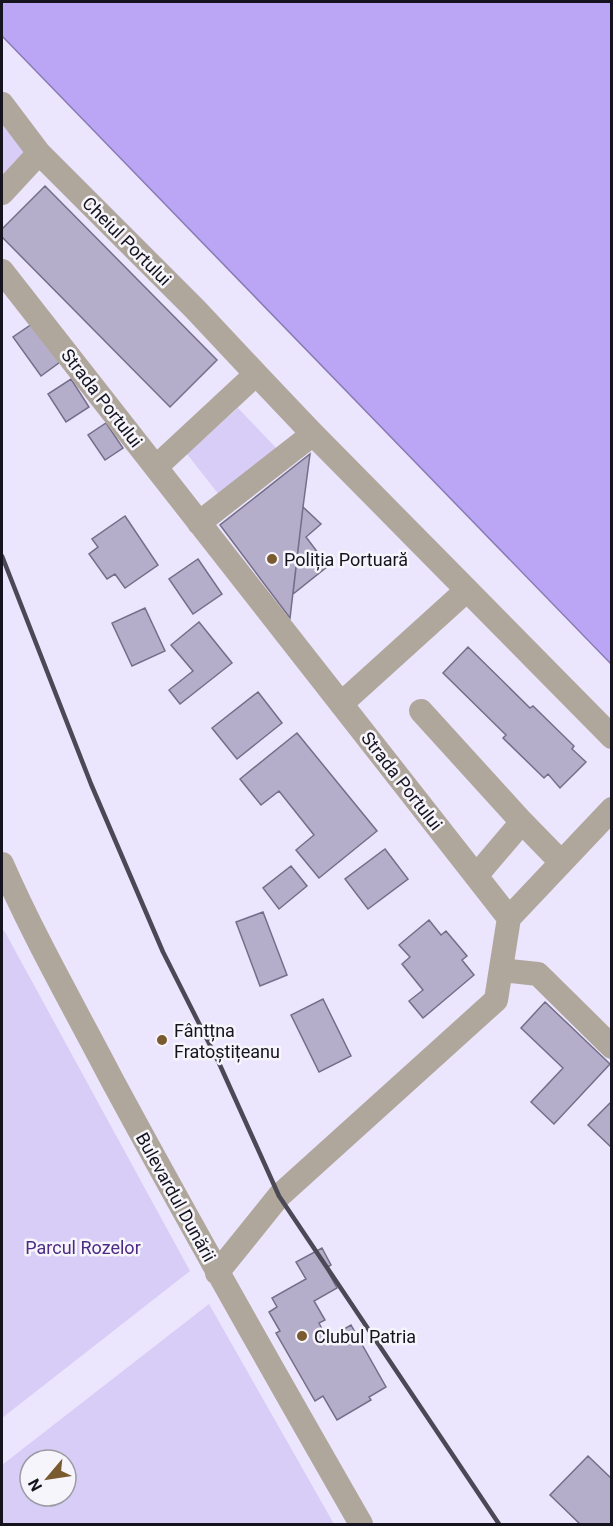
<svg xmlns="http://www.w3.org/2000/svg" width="613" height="1526" font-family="Roboto,sans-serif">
  <rect width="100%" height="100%" fill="#ebe5fe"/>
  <path fill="#d7cdf7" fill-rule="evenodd" d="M2,93l35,49 -35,38z
    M238,408l40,42 -58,46 -33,-42z
    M2,929l3,3 185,339 -188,147z
    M209,1304l125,220h-332v-59zM30,1460h36v36h-36z"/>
  <path fill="#bba6f5" stroke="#897ab4" stroke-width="1.5" d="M2,2h609v662l-609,-628z"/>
  <path fill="#b5aecb" stroke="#746e89" stroke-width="1.5" d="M45,186l172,174 -47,47 -168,-170v-8z
    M32,324l28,38 -19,14 -28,-39z
    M71,379l18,28 -23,15 -18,-28z
    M106,423l17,25 -18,12 -17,-25z
    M310,454l-7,53 -13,111 -70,-93z
    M303,507l18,17 -15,13 22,29 -35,28z
    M125,516l33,49 -33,23 -10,-14 -8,5 -18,-25 9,-7 -6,-8z
    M198,559l24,35 -29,20 -24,-35z
    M145,608l20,43 -33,15 -20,-43z
    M199,622l33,41 -52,41 -11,-14 24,-19 -22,-26z
    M468,647l62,61 3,-2 41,40 -2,3 14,13 -26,26 -12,-14 -4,4 -41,-40 3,-3 -63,-62z
    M258,692l24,31 -45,36 -25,-31z
    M297,733l80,98 -58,47 -23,-28 18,-15 -35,-44 -18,14 -21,-26z
    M385,849l23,30 -40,30 -23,-30z
    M291,866l16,20 -28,23 -16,-21z
    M263,912l24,63 -27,11 -24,-64z
    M429,920l12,15 5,-4 21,25 -5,4 12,15 -51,43 -14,-17 14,-11 -21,-26 8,-7 -11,-12z
    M323,999l28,57 -32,16 -28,-57z
    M545,1002l65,62 -56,60 -23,-22 32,-34 -42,-40z
    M156.5 1040a5.5 5.5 0 1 1 11 0a5.5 5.5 0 1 1-11 0Z
    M612,1101v47l-24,-23z
    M322,1248l9,17 -5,3 11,20 -23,13 11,19 -6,3 8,16 24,-14 35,62 -17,10 2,3 -34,20 -14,-24 -8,5 -39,-68 4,-2 -11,-19 8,-5 -5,-9 34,-19 -10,-17z
    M588,1456l24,23v45h-32l-30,-29z"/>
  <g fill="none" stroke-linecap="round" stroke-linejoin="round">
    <path stroke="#b0a79c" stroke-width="24" d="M2,104l37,49 156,156 61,65
      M2,193l37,-40
      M2,271l507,647 -13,82 -217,196 -62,77
      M313,434l154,156
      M156,467l100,-93 57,60 -114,89
      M341,704l126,-114 145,147
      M421,711l101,111 -46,54
      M522,822l39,40
      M2,864c32,73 72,143 109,214 81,150 165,298 250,446
      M509,918l103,-109
      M501,970l37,4 74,73"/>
    <path stroke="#4c4957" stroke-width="4.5" d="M2,556l89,228 72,168 56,111 60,133 220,328"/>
  </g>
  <g fill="#7a5b30" stroke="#f7f5fc" stroke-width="2">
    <circle cx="272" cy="559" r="6"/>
    <circle cx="162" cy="1040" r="6"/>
    <circle cx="302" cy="1336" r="6"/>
  </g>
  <g text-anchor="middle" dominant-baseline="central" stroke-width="5" stroke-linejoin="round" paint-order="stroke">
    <g font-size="18" fill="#15131d" stroke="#f7f5fc">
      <text transform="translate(127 241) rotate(45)">Cheiul Portului</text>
      <text transform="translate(102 398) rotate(52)">Strada Portului</text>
      <text transform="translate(402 781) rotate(52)">Strada Portului</text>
      <text transform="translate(176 1197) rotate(61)">Bulevardul Dunării</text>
    </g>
    <g font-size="18" fill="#15131d" stroke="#f7f5fc" text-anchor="start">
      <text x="284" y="559">Poliția Portuară</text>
      <text x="174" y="1030">Fântțna<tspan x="174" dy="21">Fratoștițeanu</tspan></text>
      <text x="314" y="1336">Clubul Patria</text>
    </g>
    <g font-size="18" fill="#4d2b85" stroke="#f7f5fc">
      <text x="83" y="1247">Parcul Rozelor</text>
    </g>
  </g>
  <rect width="613" height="1526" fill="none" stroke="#15131d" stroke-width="6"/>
  <g transform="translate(48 1478) rotate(241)"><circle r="28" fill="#f7f5fc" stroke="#9d9ba3" stroke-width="1.5"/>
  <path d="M0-4.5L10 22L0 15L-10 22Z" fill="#7a5b30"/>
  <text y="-9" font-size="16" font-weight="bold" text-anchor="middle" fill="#15131d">N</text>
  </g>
</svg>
